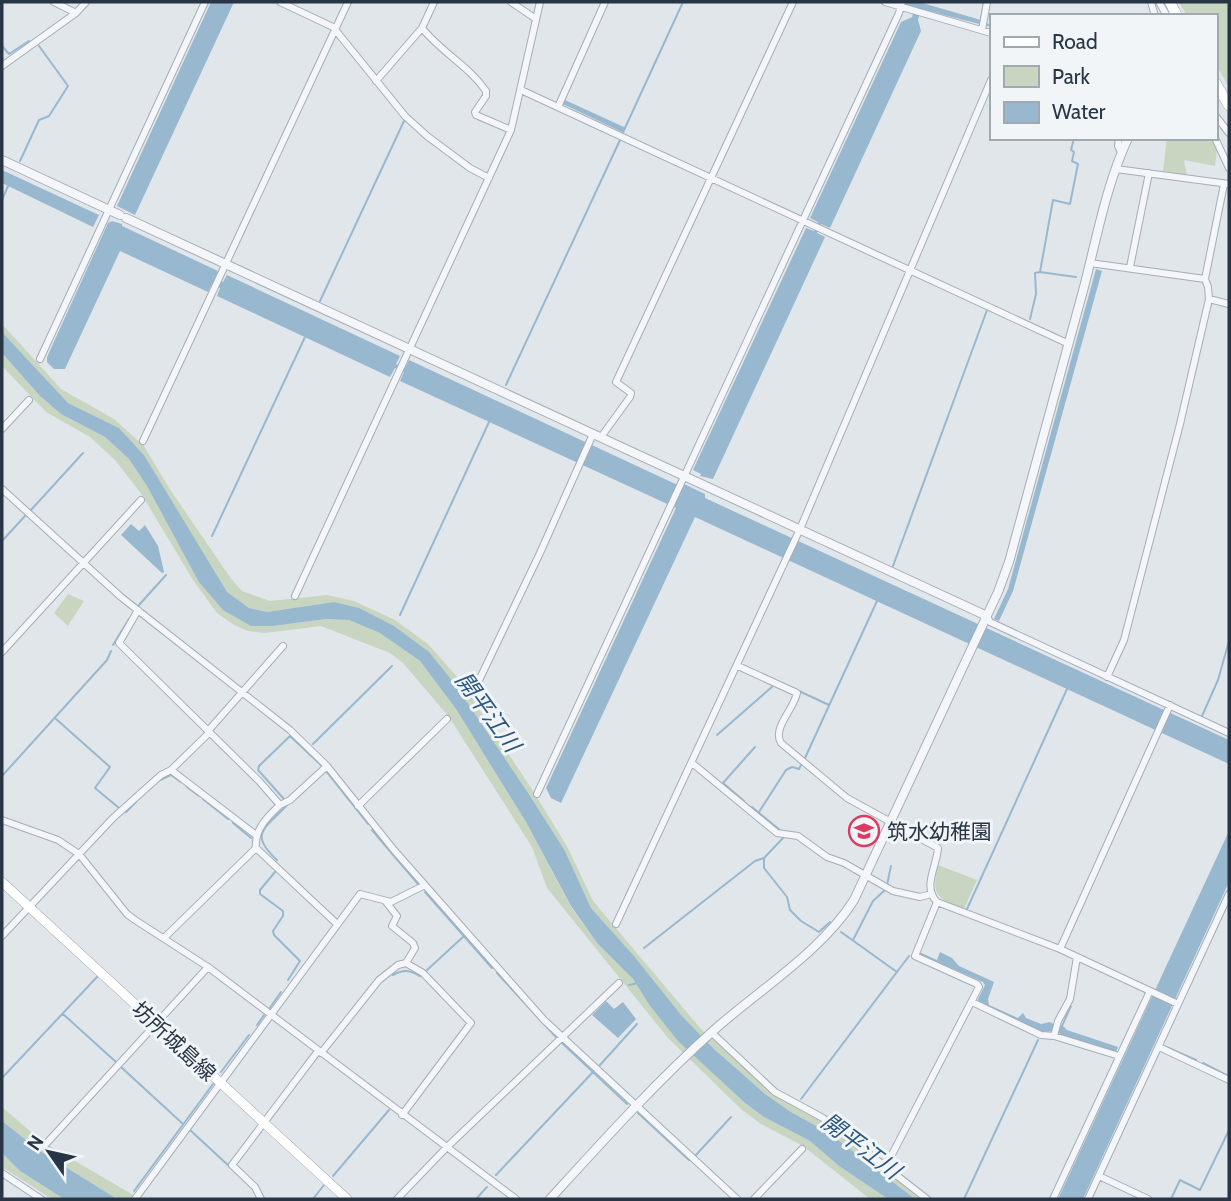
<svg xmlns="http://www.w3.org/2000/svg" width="1231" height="1201" font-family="Cabin,'Noto Sans JP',sans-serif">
  <rect width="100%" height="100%" fill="#e1e6eb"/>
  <path fill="#c8d6c1" d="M1179,2h50v85l-14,-24v-47h-28z
    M1167,138l45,3 5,8 -2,17 -31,-6 3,15 -24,-4z
    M2,324l59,65 53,30 30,27 25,42 63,92 10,11 28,10 57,-6 27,6 41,19 33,24 32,36 75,114 33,54 25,53 108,128 73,65 51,29 99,76h-9l-86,-66 -38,-21 -26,-18 -52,-46 -31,-32 -48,-60 -43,-48 -26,-57 -111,-168 -120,-81 -67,10 -18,-4 -23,-16 -82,-137 -25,-27 -51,-25 -66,-71z
    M2,353l38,43 21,18 44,23 24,22 18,27 53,96 73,44 53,-7 23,1 31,13 40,28 36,48 70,113 45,85 26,36 36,36 17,27 28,34 67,63 19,14 46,24 29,25 49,33h-18l-67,-53 -42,-22 -19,-14 -74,-72 -121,-150 -15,-41 -83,-130 -46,-54 -13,-10 -69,-27 -56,7 -17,-2 -14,-6 -17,-12 -24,-33 -51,-85 -27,-35 -25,-23 -44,-25 -44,-46z
    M68,594l16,7 -16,25 -14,-13z
    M938,865l39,15 -13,29c-28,-11 -33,-14 -26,-44z
    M2,1107l41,35 97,57h-23l-77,-48 -38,-30z
    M2,1153l18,18 44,28h-12l-50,-32z"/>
  <path fill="#98b8cf" d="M211,2h23l-99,213 -18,-9z
    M897,2h22l62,18 -2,4 -58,-15 -3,11 3,11 -91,197 -9,-4 -4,9 8,4 -112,242 -13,-3 1,-2 -8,-4 113,-242 8,3 4,-9 -8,-4 91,-196 11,-5 3,-10z
    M565,100l61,28 -2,5 -61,-29z
    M2,170l97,45 -6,12 -91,-44z
    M112,221l10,3v2l96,45 -3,7 8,4 4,-7 173,81 -4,8 9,4 4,-8 273,127 2,-3 21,10v4l524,242v24l-534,-247 -134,286 -10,-5 -5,-10 130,-280 -276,-127 4,-9 -9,-4 -5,9 -173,-81 3,-8 -8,-4 -4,8 -88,-41 -55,118h-11l-7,-7v-5l61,-134z
    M1096,269l6,2 -89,320 -14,30 -5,-2 14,-30z
    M2,332l66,71 51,25 25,27 83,137 22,16 18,4 67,-10 25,6 35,18 35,26 25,31 74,110 37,58 26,57 43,48 48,60 31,32 52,46 26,18 38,21 86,66h-27l-49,-33 -29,-25 -46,-24 -19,-14 -67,-62 -28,-35 -17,-27 -36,-36 -26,-37 -45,-84 -70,-113 -36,-48 -40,-28 -31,-13 -23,-1 -53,7h-22l-28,-16 -24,-28 -52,-96 -18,-27 -24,-22 -44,-23 -21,-18 -38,-43z
    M131,524l8,7 6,-6 13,21 6,26 -2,1 -41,-38z
    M1229,831v51l-146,317h-25z
    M919,952l18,8 3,-8 12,6 7,8 35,16 -6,17 1,6 29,13 5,-5 3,5 15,6 9,-2 8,5 3,-1 9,-21 2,1 -9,20 4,4 51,17 -2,5 -55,-17 -4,-4 -15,1 -63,-29 -1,-4 7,-14 -2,-3 -64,-28z
    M606,1001l8,8 9,-7 13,17 -18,19 -26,-23z
    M2,1121l38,30 77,48h-53l-44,-28 -18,-18z"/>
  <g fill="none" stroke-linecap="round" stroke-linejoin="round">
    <path stroke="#98b8cf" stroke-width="2" d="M535,11l2,-9
      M981,20l3,-18
      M986,24l5,2
      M2,46l7,8 20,-13
      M625,128l58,-126
      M1074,138l-3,12 3,2 -2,9 6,3 -8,40 -17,-4 -13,72 36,5
      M20,161l19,-41 10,-4 19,-30 -29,-40
      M2,200l6,-14
      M320,301l84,-180
      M1030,319l6,-25 -1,-21 5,-1
      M506,385l114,-245
      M31,510l52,-57
      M212,536l93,-199
      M2,541l23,-25
      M893,566l94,-256
      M139,605l27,-30
      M400,615l89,-193
      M113,645l16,-26
      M799,691l30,14
      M1202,716l16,-36 11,-39
      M56,719l54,48 -15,21 24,20
      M717,735l56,-49
      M313,744l79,-78
      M805,758l72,-157
      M326,771l42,53
      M2,776l105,-116 4,-9
      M160,780l11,-5 10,7
      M187,787l12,9
      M203,799l25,20
      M284,799l-26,-29 1,-4 31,-30 32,30
      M744,801l-21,-18 32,-36
      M752,807l29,24
      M126,812l10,-10
      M759,812l27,-42 6,-3 7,2 2,-4
      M233,823l18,15
      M372,830l46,54
      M784,837l-20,21v10l23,29 3,13 11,11 18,11 11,-10
      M277,860c-29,-27 -12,-31 10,-55
      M275,872l-15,18v4l23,17v5l-10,15 1,4 26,26 -12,19
      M887,885l4,-19
      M425,892l67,76
      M967,909l100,-220
      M841,932l56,40
      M853,940l20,-39 12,-11
      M644,948l111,-87 9,-3
      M426,971l38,-35
      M497,973l59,64
      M393,975c11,-6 16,-5 27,1
      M629,985l9,-2
      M269,1009l12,-17
      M63,1014l53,48
      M257,1025l7,-10
      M562,1043l65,61
      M1164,1046l32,14
      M1203,1063l25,13
      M600,1065l37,-41
      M121,1067l62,57
      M221,1072l28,-37
      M2,1078l95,-101
      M801,1099l108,-143
      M638,1113l51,47
      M190,1130l40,37
      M695,1156l36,-39
      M496,1175l97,-103
      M333,1176l56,-66
      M134,1191l79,-107
      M313,1199l11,-14
      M476,1199l11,-12
      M964,1199l74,-159
      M1171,1199l9,-19 20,10 29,-60"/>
    <g stroke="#a5adb6" stroke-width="8">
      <path id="minor" d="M54,2l22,11
        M280,2l53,25 72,89 22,20 43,32 19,10
        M434,2l-12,26c19,24 47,38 64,63v5l-11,16 1,3 35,15
        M511,2l25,17
        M885,2l106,31
        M1151,2l4,14
        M1159,2l8,14
        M982,30l5,-28
        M2,66l74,-53 10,-11
        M376,81l46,-53
        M521,90l548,254
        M558,107l47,-105
        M1215,115l14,18
        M1119,138l-1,8 3,6
        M1215,138l14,30
        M1116,169l113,15
        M1090,263l115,16
        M1130,267l19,-94
        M1209,299l20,5
        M40,359l165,-357
        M2,429l27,-29
        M601,437l29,-40 1,-4 -15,-11 177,-380
        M143,441l205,-439
        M2,489l119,108 169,133 37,36 67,84 150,170 193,179
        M295,596l216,-466 29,-128
        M138,610l-19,33 140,138 21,24c-13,12 -26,25 -24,43l-92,90
        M987,616l3,6 239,111
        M2,652l139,-152
        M738,666l59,27c-3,16 -25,35 -16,50l66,55 91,50c-1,18 -16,39 -1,54l123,47 118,55
        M1107,677l17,-37 56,-216 29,-125 -1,-12 -3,-8 19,-95
        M472,695l68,-142 53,-119
        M208,731l75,-85
        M692,763l85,70 21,3 29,21 17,6 49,28 27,6 11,-3
        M171,770l85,65
        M537,794l362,-781 3,-11
        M280,805l10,-5 37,-34
        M358,806l89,-87
        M2,820l56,20 21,14 48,60 8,6 73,47 308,232
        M256,848l81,76
        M386,902l11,14 -5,10 21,17 2,5 -9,15
        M616,924l184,-395 191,-449
        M2,936l111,-118 48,-43 10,-5 38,-37
        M1060,949l110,-244
        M972,1002l69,33 13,1 65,20
        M711,1032l64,60 48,26 104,81
        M1054,1036l4,-15 12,-22 7,-42
        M1159,1047l70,33
        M321,1053l58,-73 19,-15 8,-2 17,10 48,50 -69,92
        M44,1146l164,-179
        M886,1166l93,-179 -2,-3 -62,-28 22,-54
        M2,1173l39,26
        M1099,1176l49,23
        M135,1199l225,-305 31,8 34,-17
        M261,1199l-6,-12 -23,-22 86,-114
        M397,1199l49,-51 173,-165
        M754,1199l48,-50
        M1053,1199l97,-208
        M1088,1199l141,-305"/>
    </g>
    <g stroke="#a5adb6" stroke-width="10">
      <path id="tertiary" d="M2,160l118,55
        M126,218l861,398
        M550,1199c53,-58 105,-116 164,-169 45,-40 108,-79 140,-130l144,-308 11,-30c25,-92 50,-183 75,-275 13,-50 22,-101 44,-149"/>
    </g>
    <g stroke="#a5adb6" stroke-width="10">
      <path id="secondary" d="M2,882l345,317"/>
    </g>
    <g stroke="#9fabb8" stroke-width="11">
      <path id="primary" d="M1170,2l7,14
        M1215,82l14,24"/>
    </g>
    <use href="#minor" stroke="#f4f6f9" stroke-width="6"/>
    <use href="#tertiary" stroke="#f4f6f9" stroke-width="8"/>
    <use href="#secondary" stroke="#fff" stroke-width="9"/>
    <use href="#primary" stroke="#fff" stroke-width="10"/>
  </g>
  <defs>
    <g id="school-ring" transform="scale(1.575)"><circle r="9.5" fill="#f1f5f8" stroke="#dc3a61" stroke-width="1.5"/><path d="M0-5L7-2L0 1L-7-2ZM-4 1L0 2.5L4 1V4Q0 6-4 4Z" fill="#dc3a61"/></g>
  </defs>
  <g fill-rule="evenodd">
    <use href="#school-ring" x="864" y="831"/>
  </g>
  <g text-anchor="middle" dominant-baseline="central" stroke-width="6" stroke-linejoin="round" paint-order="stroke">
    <g font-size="21" fill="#273545" stroke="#f1f5f8" text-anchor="start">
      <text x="887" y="831">筑水幼稚園</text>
    </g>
    <g font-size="21" fill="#273545" stroke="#f1f5f8">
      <text transform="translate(174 1041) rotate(43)">坊所城島線</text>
    </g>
    <g font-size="23" font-style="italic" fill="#2d587d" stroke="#f1f5f8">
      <text transform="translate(488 712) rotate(54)">開平江川</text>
      <text transform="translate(861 1146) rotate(37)">開平江川</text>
    </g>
  </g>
  <rect width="1231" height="1201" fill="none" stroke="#273545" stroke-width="7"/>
  <rect x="990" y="14" width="228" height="126" fill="#f1f5f8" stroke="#a0a8b0" stroke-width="2"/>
  <rect x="1004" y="37" width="35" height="10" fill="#ffffff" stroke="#a0a8b0" stroke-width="2"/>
  <text x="1052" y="49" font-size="21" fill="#273545">Road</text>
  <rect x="1004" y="66" width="35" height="21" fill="#c8d6c1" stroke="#a0a8b0" stroke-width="2"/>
  <text x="1052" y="84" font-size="21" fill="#273545">Park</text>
  <rect x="1004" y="102" width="35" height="21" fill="#98b8cf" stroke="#a0a8b0" stroke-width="2"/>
  <text x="1052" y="119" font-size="21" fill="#273545">Water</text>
  <g transform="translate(49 1152) rotate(304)" stroke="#f1f5f8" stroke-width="5" paint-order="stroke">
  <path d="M0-5L12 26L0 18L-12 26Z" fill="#273545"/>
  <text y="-10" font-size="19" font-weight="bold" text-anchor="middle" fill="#273545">N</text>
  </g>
</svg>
